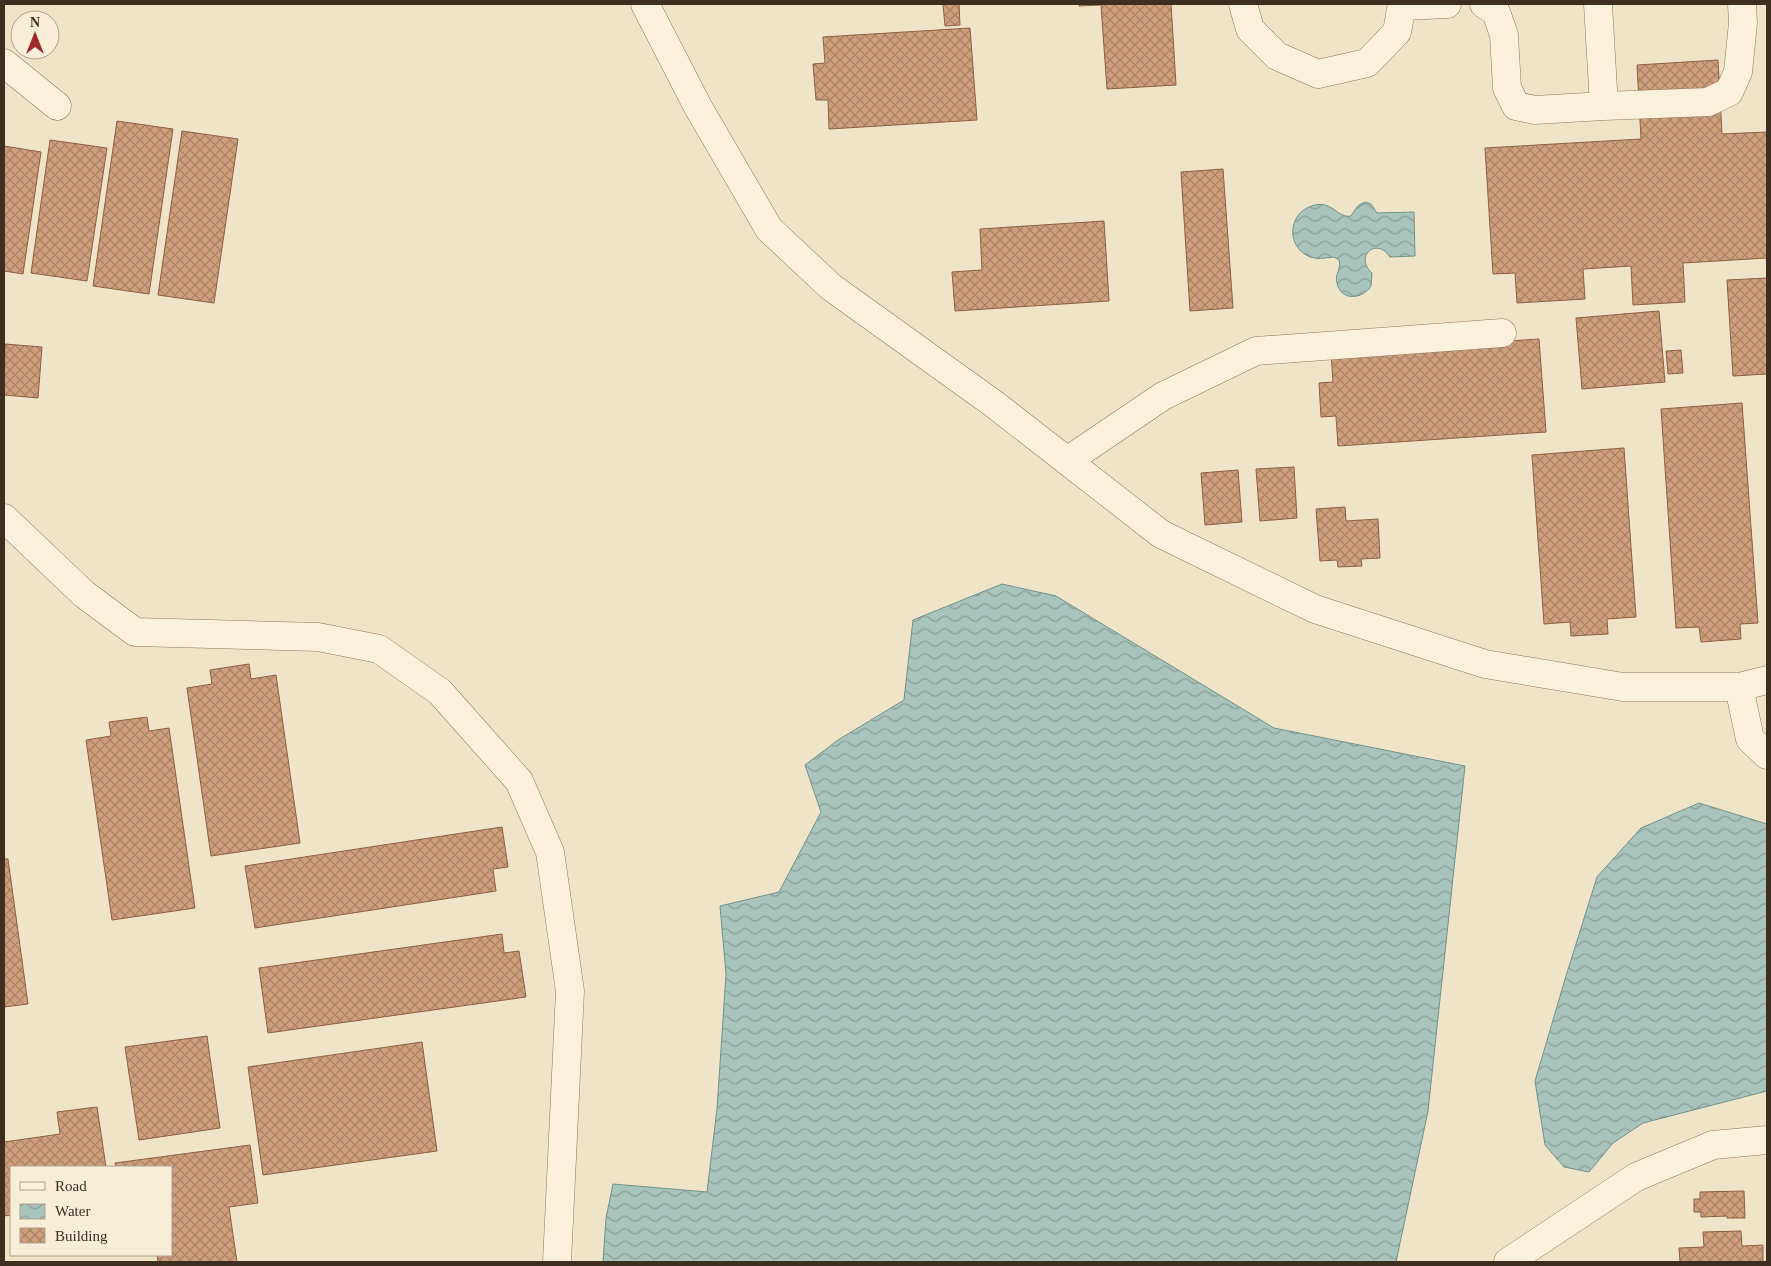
<svg xmlns="http://www.w3.org/2000/svg" width="1771" height="1266" font-family="'Times New Roman',serif">
  <defs>
    <pattern id="water-waves" width="16" height="10" patternUnits="userSpaceOnUse" patternTransform="scale(1.25)"><rect width="16" height="10" fill="#a9c4bc"/><path d="M0 5q4-4 8 0t8 0" fill="none" stroke="#8ba098"/></pattern>
    <pattern id="building-cross-hatch" width="8" height="8" patternUnits="userSpaceOnUse" patternTransform="scale(1.25)"><rect width="8" height="8" fill="#cf9f7d"/><path d="M0 0l8 8M0 8l8-8" fill="none" stroke="#a98266"/></pattern>
  </defs>
  <rect width="100%" height="100%" fill="#f0e4c8"/>
  <path fill="url(#water-waves)" stroke="#6f938a" d="M1366,202l5,2 6,9 37,-1 1,44 -25,1c-14,-21 -36,0 -18,16l-1,13c-8,13 -30,16 -34,-3 -3,-8 5,-15 2,-23l-5,-3c-9,1 -18,3 -26,-1 -21,-10 -20,-40 1,-49 22,-10 28,12 42,9 5,-7 6,-12 15,-14z
    M1002,584l54,12 218,132 191,38 -37,345 -32,151h-793l3,-44 7,-34 94,8 10,-83 9,-135 -6,-68 59,-14 42,-80 -16,-47 33,-25 66,-40 9,-80z
    M1699,803l68,21v267l-124,32 -30,20 -24,29 -25,-5 -19,-22 -10,-64 31,-105 31,-99 44,-49z"/>
  <path fill="url(#building-cross-hatch)" stroke="#8d5f41" d="M943,4h16l1,21 -15,1z
    M1079,4h92l5,81 -69,4 -6,-84 -22,1z
    M970,28l7,92 -148,9 -1,-29h-12l-3,-36 12,-1 -2,-26z
    M1718,60l4,74 45,-2v126l-84,5 2,39 -52,3 -2,-39 -48,3 2,30 -68,4 -2,-30 -22,1 -8,-126 156,-9 -4,-74z
    M117,121l56,8 -24,165 -56,-8z
    M182,131l56,8 -24,164 -56,-8z
    M50,140l57,8 -20,133 -56,-8z
    M4,146l37,6 -18,122 -19,-3z
    M1223,169l10,139 -43,3 -9,-139z
    M1104,221l5,80 -154,10 -3,-39 30,-2 -2,-41z
    M1767,278v96l-34,2 -6,-96z
    M1659,311l6,71 -83,7 -6,-71z
    M1539,339l7,93 -208,14 -2,-30 -15,1 -2,-34 14,-1 -2,-29z
    M5,344l37,3 -4,51 -34,-3z
    M1681,350l2,23 -15,1 -2,-23z
    M1742,403l16,220 -18,1 1,15 -40,3 -2,-15 -23,1 -15,-219z
    M1624,448l12,169 -29,2 1,15 -37,2 -1,-14 -26,2 -12,-169z
    M1294,467l3,51 -37,3 -4,-52z
    M1238,470l4,52 -37,3 -4,-52z
    M1345,507l1,14 32,-2 2,39 -19,1 1,7 -24,1 -1,-7 -17,1 -4,-52z
    M249,664l2,15 25,-4 24,168 -89,13 -24,-168 25,-4 -2,-14z
    M147,717l2,14 20,-3 26,180 -83,12 -26,-180 25,-4 -2,-14z
    M502,827l6,40 -15,2 3,22 -241,37 -10,-62z
    M4,859h4l20,145 -24,3z
    M502,934l2,19 15,-2 7,46 -258,36 -9,-65z
    M207,1036l13,92 -81,12 -14,-93z
    M422,1042l15,109 -174,24 -15,-108z
    M97,1107l9,60h-95v48l-7,1v-74l56,-8 -3,-22z
    M250,1145l8,58 -29,4 8,55h-79l-1,-7h14v-88h-55l-1,-4z
    M1744,1191l1,27h-18v-2l-26,1v-5h-7v-13h6v-7z
    M1741,1231l1,15 21,-1v17h-83l-1,-14 25,-1 -1,-15z"/>
  <g fill="none" stroke-linecap="round" stroke-linejoin="round">
    <g stroke="#8d765c" stroke-width="29">
      <path id="minor" d="M645,4l53,103 71,122 62,58 163,117 167,130 154,75 170,55 138,23h116l28,-7
        M1243,4l7,25 27,27 41,18 49,-11 30,-31 5,-28
        M1484,4l12,8 8,23 3,53 9,18 19,4 69,-4 -6,-102
        M1403,6l44,-2
        M4,63l53,43
        M1604,106l104,-4 21,-10 9,-20 5,-49 -1,-19
        M1067,461l96,-65 93,-45 246,-18
        M4,518l80,76 51,38 183,5 61,12 61,43 79,89 31,71 20,139 -13,271
        M1739,687l11,52 17,16
        M1508,1262l128,-85 77,-32 54,-5"/>
    </g>
    <use href="#minor" stroke="#faf1dc" stroke-width="28"/>
  </g>
  <rect width="1771" height="1266" fill="none" stroke="#3d2e20" stroke-width="10"/>
  <rect x="10" y="1166" width="162" height="90" fill="#f7eed8" stroke="#ada18e"/>
  <rect x="20" y="1182" width="25" height="8" fill="#faf1dc" stroke="#ada18e"/>
  <text x="55" y="1191" font-size="15" fill="#3d2e20">Road</text>
  <rect x="20" y="1204" width="25" height="15" fill="url(#water-waves)" stroke="#ada18e"/>
  <text x="55" y="1216" font-size="15" fill="#3d2e20">Water</text>
  <rect x="20" y="1228" width="25" height="15" fill="url(#building-cross-hatch)" stroke="#ada18e"/>
  <text x="55" y="1241" font-size="15" fill="#3d2e20">Building</text>
  <g transform="translate(35 35)"><circle r="24" fill="#f7eed8" stroke="#ada18e"/>
  <path d="M0-4L9 19L0 12L-9 19Z" fill="#9e2a2b"/>
  <text y="-8" font-size="14" font-weight="bold" text-anchor="middle" fill="#3d2e20">N</text>
  </g>
</svg>
